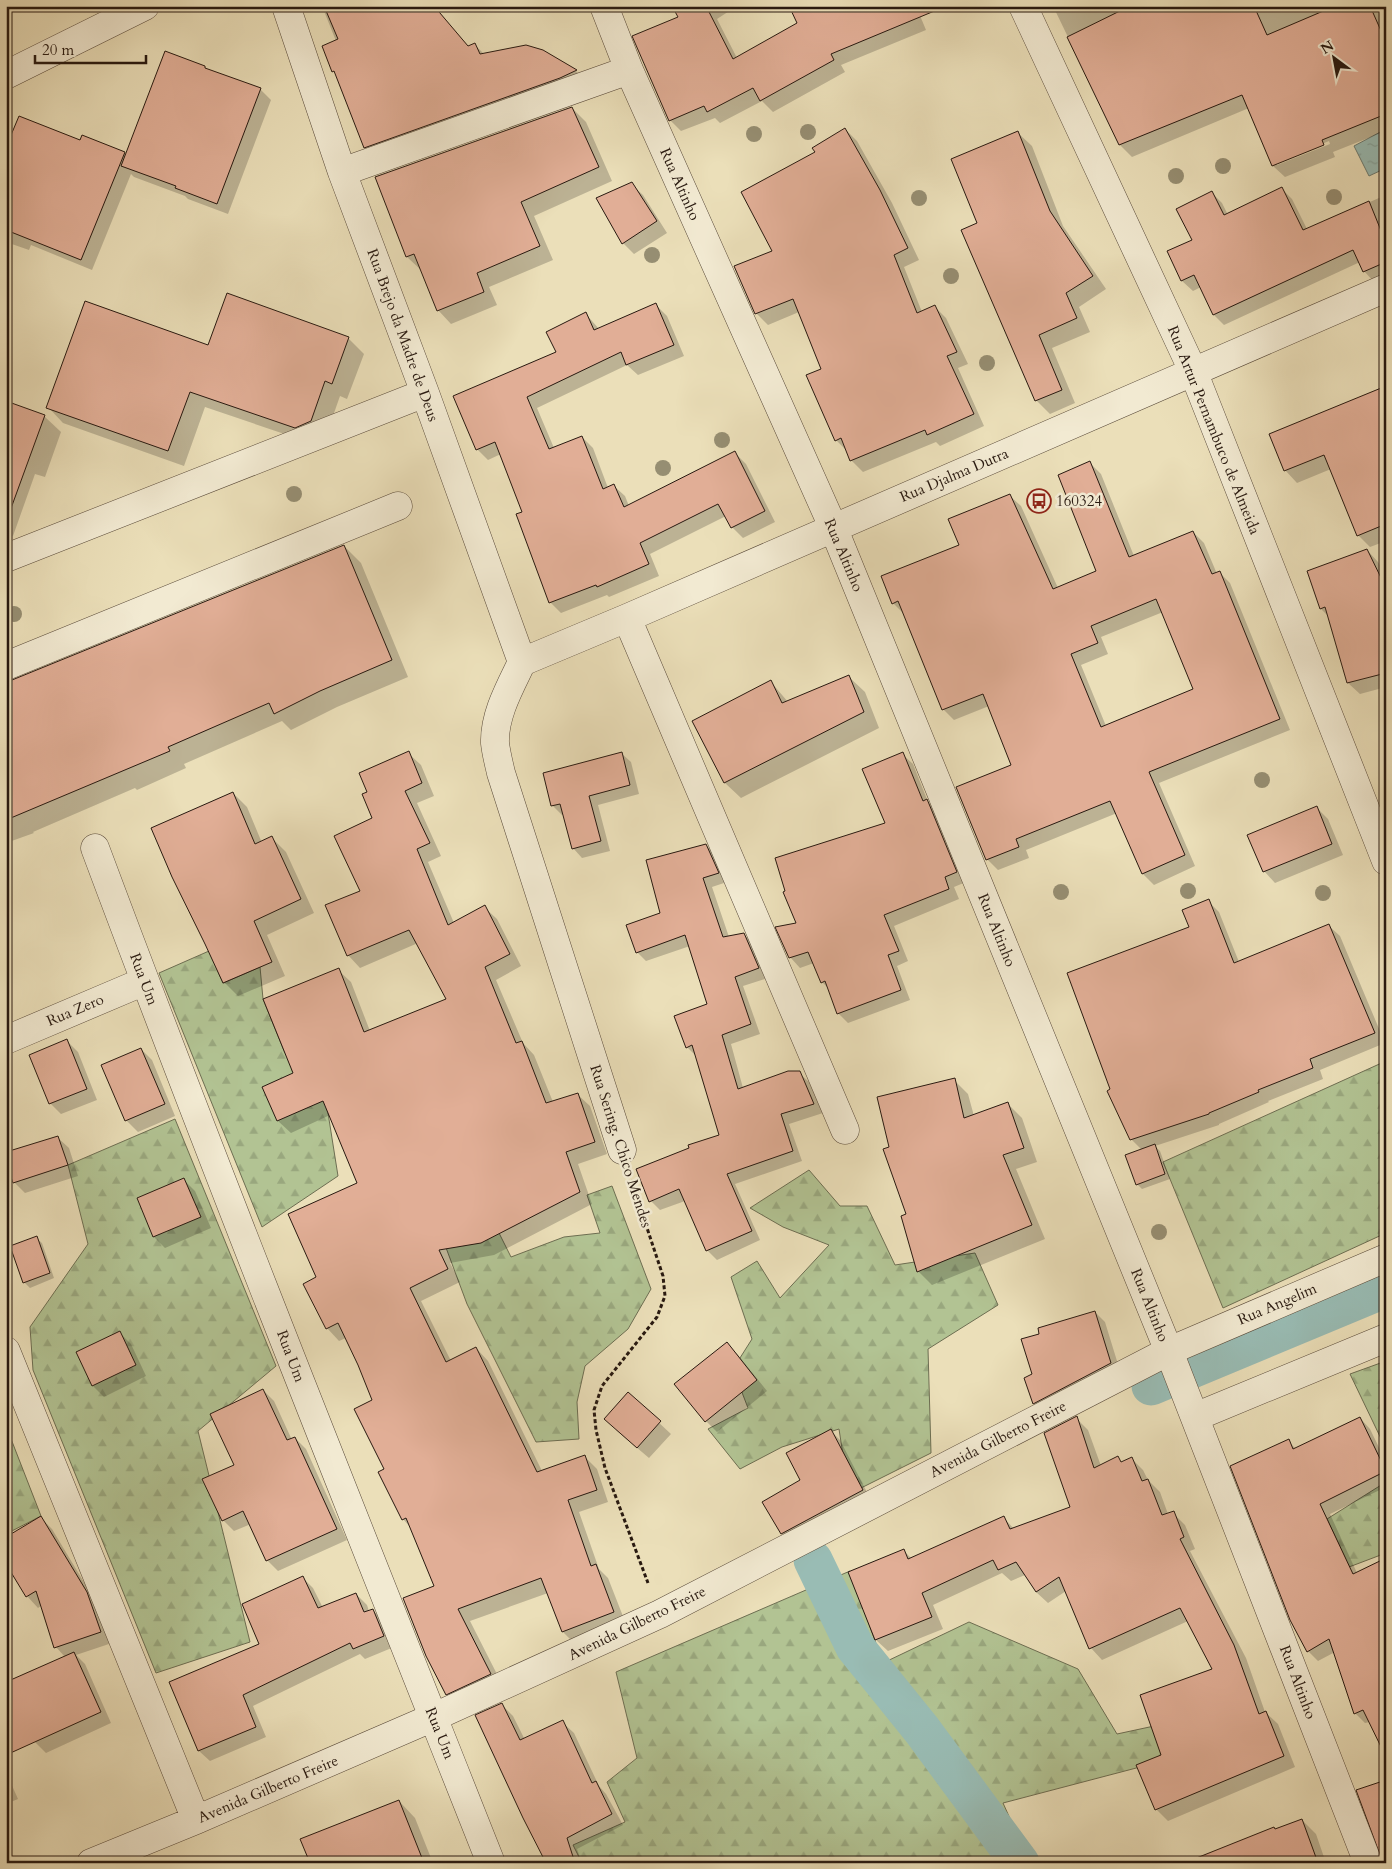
<svg xmlns="http://www.w3.org/2000/svg" width="1392" height="1869" font-family="Cardo,serif">
  <defs>
    <pattern id="forest-firs" width="22" height="20" patternUnits="userSpaceOnUse" patternTransform="scale(1.25)"><rect width="22" height="20" fill="#b2c393"/><path d="M5 1l3.5 6h-7zM16 11l3.5 6h-7z" fill="#99a77e"/></pattern>
    <pattern id="water-ripples" width="26" height="14" patternUnits="userSpaceOnUse" patternTransform="scale(1.25)"><rect width="26" height="14" fill="#99bcb4"/><path d="M2 4q2-2 4 0t4 0M15 11q2-2 4 0t4 0" fill="none" stroke="#84a19a"/></pattern>
  </defs>
  <rect width="100%" height="100%" fill="#ebdfb9"/>
  <filter id="stains"><feTurbulence type="fractalNoise" baseFrequency=".004" numOctaves="4"/><feColorMatrix values="0 0 0 0 .2 0 0 0 0 .09 0 0 0 0 .02 0 0 0 .5 -.17"/></filter>
  <radialGradient id="worn" r=".72"><stop offset=".6" stop-color="#630" stop-opacity="0"/><stop offset="1" stop-color="#630" stop-opacity=".3"/></radialGradient>
  <path fill="url(#forest-firs)" stroke="#6d6e52" d="M209,951l14,32 37,-16 3,32 22,54 76,-20 -33,80 10,63 -76,51 -103,-254z
    M1386,1061v172l-163,75 -60,-146z
    M175,1119l101,247 -78,65 52,211 -94,31 -123,-303 -3,-43 58,-83 -20,-79z
    M809,1170l31,36h27l28,59 80,-12 23,52 -70,44 3,104 -82,41 -10,-65 -57,18 -42,22 -32,-40 40,-21 -15,-39 19,-30 -21,-62 26,-16 23,37 49,-53 -46,-18 -33,-19z
    M612,1186l39,103 -23,40 -43,37 -8,36 2,37 -43,3 -69,-138 -22,-59 45,-30 21,42 53,-20 36,-4 -13,-38z
    M1386,1361v88l-36,-75z
    M6,1426l35,90 -35,18z
    M1386,1482v71l-37,14 -22,-48z
    M850,1571l33,92 86,-41 109,47 39,65 79,-17 5,34 -198,52 27,60h-448l-9,-18 52,-23 -18,-40 30,-24 -21,-86z"/>
  <path fill="url(#water-ripples)" stroke="#6c7b72" d="M1386,129v39l-17,8 -15,-30z"/>
  <path fill="#0003" fill-rule="evenodd" d="M322,6h112l35,41 5,-3 11,11 58,-4 33,20 12,12 -211,76 -12,-12 -28,-72 -4,-4 3,-30z
    M673,6h64l-20,13 20,39 61,-34 -8,-18h126l10,24 -85,35 4,7 -72,40 -11,-11 -42,22 -5,-5 -34,13 -11,-11 10,-103z
    M1053,6h323l10,23v102l-53,21 2,5 -50,20 -12,-11 -24,-58 -117,49 -12,-12zM1329,141l1,3 -53,21v-2z
    M205,67l3,4 52,18 11,11 -43,114 -40,-15 -3,-3 -51,-19 -3,-3 -39,96 -61,-25 -2,5 -23,-8v-92l75,-8 43,11 3,3z
    M572,108l14,14 26,59 -78,35 19,44 -64,27 8,18 -46,19 -13,-14 -17,-40 -14,-13z
    M845,129l12,12 35,62 27,57 -15,7 18,45 13,-5 11,11 22,46 -10,4 26,58 -44,20 -4,-4 -73,30 -12,-12 -3,-8 -12,-12 -14,-70 -23,-58 -31,13 -12,-12 18,-62 43,-98z
    M1018,133l14,13 31,80 43,63 -27,18 11,25 -38,16 23,55 -25,11 -14,-14 -57,-176z
    M631,184l12,11 24,38 -33,21 -11,-11z
    M1282,189l10,10 15,30 79,-34v82l-12,5 -10,-11 -4,-9 -136,63 -10,-10 -13,-28 -8,4 -11,-10 -13,-30 24,-10 19,-48 10,10 6,12z
    M656,305l11,11 17,40 -46,19 -11,-10 -90,43 17,40 28,-11 11,11 15,40 6,-2 11,10 4,10 106,-53 11,11 29,58 -32,16 -11,-11 -6,-11 -76,38 9,22 -50,21 -2,-2 -46,18 -11,-11 -26,-89 -23,-59 -13,6 -11,-11 80,-96 29,-39 13,15z
    M348,338l16,16 -17,45 -7,-3 -14,40 -15,7 -106,-36 -21,59 -121,-43 -15,-16 161,-60z
    M1386,387v154l-16,6 -12,-12 -27,-66 -34,14 -12,-13z
    M6,402l38,14 17,16 -16,45 -10,-3 -22,62 -7,-2z
    M1090,463l11,11 33,82 59,-24 11,11 13,31 3,-1 10,10 60,147 -131,53 36,83 -41,19 -11,-11 -26,-61 -91,37 3,8 -31,12 -11,-11 26,-94 -24,-59 -35,14 -11,-11 -39,-95 -11,-11 67,-57 50,-50 11,10 37,82 40,-17zM1163,612l32,78 -89,36 -25,-61 27,-11 -7,-17z
    M344,546l17,17 47,114 -71,30 -46,23 -9,-9 -98,43 2,4 -49,22 -2,-2 -102,44 1,1 -28,10v-159z
    M1367,550l11,12 8,15v110l-26,7 -12,-11 -19,-66 -8,-8z
    M849,677l16,15 14,36 -138,70 -16,-15 -31,-62 77,-39 17,20z
    M408,753l13,12 13,31 -17,7 24,53 -13,6 26,61 30,-16 13,12 24,47 -25,14 27,63 11,12 19,47 24,-8 13,12 17,48 -29,10 14,40 -98,51 -44,8 10,19 -39,19 30,60 25,-13 12,13 54,110 43,-14 12,12 11,33 -29,10 20,57 9,9 18,46 -51,20 -12,-12 -15,-39 -78,28 33,65 -44,20 -12,-12 -11,-107 -26,-60 -7,-8 -17,-50 -12,-69 -28,-62 -7,3 -12,-13 -9,-50 41,-95 -29,-68 -39,18 -13,-12 -14,-34 30,-14 44,-103 13,12 19,49 78,-32 -30,-56 -58,25 -12,-13 13,-63 13,-73 -5,-27z
    M621,753l10,9 8,32 -41,11 12,46 -28,7 -9,-10 -9,-34 -2,1 -10,-10z
    M902,754l11,10 15,38 9,9 29,71 -12,5 5,12 -65,27 14,35 -11,5 13,34 -62,23 -10,-10 -8,-23 -8,-8 -8,-19 -14,5 -10,-11 8,-33 88,-100z
    M233,793l14,14 15,36 10,-5 14,14 28,61 -47,22 18,41 -47,20 -14,-14z
    M1317,808l11,11 15,36 -68,28 -11,-12z
    M706,845l10,10 11,27 -15,5 17,50 15,-3 9,10 15,34 -25,8 17,48 -29,10 12,44 56,-15 10,9 14,31 -34,11 13,37 -67,23 25,56 -43,20 -10,-10 -22,-49 -25,9 -9,-9 40,-52 29,-13 -24,-80 -9,-9 22,-42 -19,-59 -44,15 -9,-9z
    M1208,901l11,11 20,50 90,-36 11,10 45,107 -65,27 3,9 -55,22 1,1 -50,22v1l-64,21 5,5 10,28 -28,10 -5,-5 5,-34 -11,-11 -20,-49 79,-163z
    M67,1041l11,11 19,48 -36,14 -11,-11z
    M141,1049l11,11 23,56 -37,16 -12,-12 -23,-54z
    M954,1080l14,14 6,22 34,-12 14,14 15,44 -21,7 29,70 -113,46 -14,-14 -11,-56 -17,-67z
    M57,1137l12,11 9,28 -53,17 -11,-11z
    M184,1180l11,11 16,37 -46,20 -11,-11 -16,-38z
    M36,1238l6,5 12,35 -24,10 -6,-6z
    M1095,1312l10,10 16,52 -76,39 -11,-10 -1,-29 7,-39z
    M120,1333l11,11 15,32 -42,21 -11,-11 -15,-33z
    M727,1343l11,12 29,36 -50,41 -11,-11z
    M263,1390l11,11 18,39 3,-2 11,11 41,91 -69,31 -11,-11 -16,-36 -17,7 -11,-11 13,-55z
    M628,1394l43,40 -22,24 -33,-28z
    M1076,1418l12,12 13,36 16,-8 5,5 9,-5 12,12 5,10 12,12 8,22 5,-1 12,12 10,24 -5,2 56,107 19,54 13,12 17,43 -127,54 -12,-12 6,-53 52,-86 -26,-49 -86,39 -11,-12 -25,-57 -18,12 -12,-11 -11,-17 -14,6 -9,-8 -69,32 10,24 -55,22 -12,-11 -26,-67 54,-22 8,8 92,-41 10,11 58,-21z
    M1360,1418l10,11 16,33v25l-56,27 27,59 13,149 -5,1 -10,-10 -20,-61 -17,9 -10,-10 -20,-210 8,8z
    M831,1431l9,9 31,60 -80,43 -9,-10 20,-52z
    M41,1518l11,11 45,75 15,39 -36,12 9,9 26,59 -65,30 -11,-11 30,-85 -9,-10 -14,-42 -4,3 -11,-12z
    M303,1578l10,10 10,20 33,-14 11,11 2,6 4,-1 10,11 11,26 -29,12 -5,-5 -107,52 13,31 -56,24 -11,-10 -28,-69 89,-38z
    M502,1705l11,11 12,24 37,-18 12,11 25,53 7,8 17,31 -46,24 5,14h-35z
    M6,1772l12,27 -12,5z
    M399,1801l16,17 18,45h-122z
    M1302,1820l14,14 10,29h-112l61,-33z"/>
  <g fill="none" stroke-linecap="round" stroke-linejoin="round">
    <path stroke="#99bcb4" stroke-width="39" d="M1151,1386l235,-98
      M813,1560l42,87 67,83 98,133"/>
  </g>
  <path fill="#e1ae96" stroke="#281910" fill-rule="evenodd" d="M324,6h110l34,40 7,-3 5,11 46,-9 17,5 34,20 -17,8 -196,70 -30,-77 -2,1 -10,-26 16,-7z
    M672,6h34l27,53 64,-36 -8,-17 155,1 -113,47 3,6 -74,41 -7,-13 -46,24 -3,-6 -35,15 -37,-85 46,-19z
    M1130,6h124l13,29 68,-29h35l16,36v72l-64,26 2,5 -52,21 -30,-71 -123,50 -52,-108z
    M165,51l40,15v2l56,20 -44,116 -42,-16 1,-2 -55,-20z
    M572,107l27,60 -78,35 19,44 -63,27 7,19 -47,19 -23,-57 -8,3 -31,-80z
    M19,116l61,24 2,-5 43,17 -44,108 -75,-30v-83z
    M845,128l35,62 28,58 -14,7 23,58 18,-8 22,47 -10,4 27,58 -47,21 -2,-5 -75,31 -9,-23 -6,3 -29,-66 15,-6 -28,-70 -38,15 -21,-48 38,-15 -31,-59 74,-40 -3,-4z
    M1018,131l32,80 43,65 -27,17 11,25 -38,17 23,55 -27,11 -74,-171 16,-7 -26,-64z
    M632,182l25,39 -35,23 -26,-46z
    M1282,187l21,43 66,-29 17,42v19l-23,10 -10,-22 -140,65 -19,-40 -13,6 -14,-30 25,-11 -16,-31 36,-18 12,24z
    M227,293l122,44 -17,47 -7,-3 -14,40 -16,7 -105,-36 -22,59 -122,-43 39,-107 123,44z
    M656,303l18,42 -48,20 -5,-13 -94,45 22,52 33,-13 21,53 11,-5 10,23 111,-56 30,60 -34,17 -13,-24 -78,39 9,21 -52,23 -1,-2 -47,18 -33,-89 6,-2 -27,-70 -19,8 -23,-54 103,-44 -10,-20 40,-20 8,18z
    M1386,386v138l-29,12 -33,-81 -40,16 -15,-37z
    M6,401l39,14 -35,96 -4,-1z
    M1090,461l39,96 64,-26 19,43 8,-3 60,148 -131,53 36,83 -43,19 -32,-73 -94,38 3,8 -33,13 -30,-73 55,-22 -28,-71 -41,16 -44,-109 -6,3 -11,-28 78,-31 -11,-26 62,-25 43,95 43,-18 -38,-96zM1156,599l37,90 -92,38 -30,-73 27,-11 -7,-17z
    M344,545l48,115 -72,31 -46,23 -5,-11 -101,44 2,4 -164,69v-139l6,-1z
    M1367,549l19,39v85l-39,10 -22,-76 -5,2 -13,-38z
    M849,675l15,37 -140,71 -32,-62 79,-41 11,23z
    M409,751l13,32 -17,8 25,52 -13,6 31,76 37,-20 25,49 -25,13 31,76 6,-2 24,62 32,-10 17,49 -29,10 14,40 -99,51 -42,7 9,19 -38,19 36,74 30,-15 61,125 48,-17 12,35 -29,10 23,66 5,-2 18,48 -52,20 -21,-54 -83,31 33,65 -45,21 -20,-39 -23,-58 31,-12 -28,-68 -4,2 -24,-48 6,-3 -30,-60 18,-9 -14,-35 -20,-42 -12,6 -23,-45 13,-7 -28,-63 69,-31 -34,-82 -46,20 -15,-34 31,-14 -30,-74 76,-31 25,64 82,-33 -37,-69 -62,26 -22,-51 35,-14 -26,-55 38,-18 -10,-24 5,-2 -8,-19z
    M622,752l8,33 -41,11 12,45 -29,8 -12,-45 -9,2 -8,-33z
    M903,752l20,49 4,-2 30,73 -12,5 4,12 -65,26 15,36 -11,4 13,35 -64,24 -12,-33 -4,2 -13,-31 -19,6 -14,-31 21,-4 -13,-31 2,-1 -10,-33 110,-35 -23,-54z
    M233,792l22,52 17,-8 29,63 -47,22 18,41 -49,21 -18,-39 -33,-67 -21,-49z
    M1317,806l15,38 -69,28 -16,-37z
    M706,844l13,29 -16,5 20,59 21,-4 15,35 -24,9 16,47 -29,11 16,54 50,-18h12l14,33 -33,10 12,37 -66,23 25,57 -46,20 -27,-62 -30,13 -13,-33 53,-21 -1,-3 31,-10 -27,-90 -6,3 -12,-32 33,-12 -22,-69 -49,18 -10,-28 34,-12 -14,-53z
    M1209,899l25,64 95,-39 46,109 -65,26 3,9 -55,22 1,2 -50,21v1l-79,26 -23,-49 3,-2 -43,-116 122,-46 -7,-17z
    M67,1039l20,50 -38,15 -20,-49z
    M141,1048l24,56 -40,17 -24,-56z
    M955,1078l9,40 44,-16 16,46 -21,7 29,70 -115,47 -16,-56 5,-2 -23,-65 6,-2 -12,-50z
    M58,1136l10,29 -55,18 -7,-20v-11z
    M1155,1144l10,30 -29,11 -11,-30z
    M184,1178l17,39 -48,20 -16,-39z
    M37,1236l13,37 -27,10 -13,-37z
    M1095,1311l16,52 -78,41 -9,-26 8,-4 -11,-35 18,-5 -1,-6z
    M120,1331l16,34 -44,21 -16,-34z
    M727,1342l30,38 -52,42 -31,-38z
    M263,1389l24,51 8,-3 42,92 -71,32 -23,-50 -21,10 -20,-42 32,-14 -24,-51z
    M628,1392l33,29 -24,27 -33,-29z
    M1077,1416l17,52 24,-12 3,6 11,-5 10,24 6,-2 14,36 12,-4 10,26 -4,2 54,106 25,69 7,-3 18,45 -129,54 -19,-45 25,-10 -21,-60 72,-26 -32,-61 -91,41 -30,-72 -23,15 -20,-30 -18,8 -5,-10 -71,33 10,24 -57,23 -27,-68 56,-23 4,10 96,-43 6,13 60,-22 -26,-74z
    M1360,1417l26,54 -66,33 33,70 33,-16v199l-23,-47 -9,4 -25,-75 -22,13 -17,-32 -60,-154 59,-27 4,10z
    M831,1429l32,61 -82,44 -19,-32 38,-22 -14,-27z
    M41,1516l46,76 14,40 -47,16 -18,-57 -10,6 -20,-33v-27z
    M303,1576l15,32 38,-15 8,19 9,-3 11,27 -31,13 -3,-6 -107,52 13,32 -58,24 -29,-69 90,-38 -17,-40z
    M74,1652l27,60 -95,43v-73z
    M502,1703l18,37 43,-20 29,63 4,-2 16,33 -45,24 8,25h-29l-23,-45 -48,-103z
    M1386,1780v83h-3l-27,-73z
    M399,1800l25,63h-114l-10,-24z
    M1302,1819l16,44h-129v-2l85,-34 1,2z"/>
  <g fill="none" stroke-linecap="round" stroke-linejoin="round">
    <g stroke="#594a3a" stroke-width="29">
      <path id="street" d="M286,6l56,166 83,221 97,269
        M604,6l25,64 204,457 339,832 196,504
        M1023,6l170,365 193,490
        M6,75l139,-69
        M342,172l287,-102
        M6,558l419,-165
        M627,618l218,512
        M522,662l105,-44 759,-330
        M522,662c-12,25 -28,53 -27,81 1,10 4,21 6,30l121,377
        M6,666l392,-160
        M95,848c127,340 262,677 396,1015
        M6,1040l139,-59
        M6,1351l190,469
        M1195,1417l191,-79
        M91,1863l105,-43 238,-103 226,-103 509,-263 217,-93"/>
    </g>
    <path stroke="#281910" stroke-width="3" stroke-dasharray="4 2.5" stroke-linecap="butt" d="M631,1180l32,96 2,20 -8,21 -55,69 -8,24 2,20 9,38 43,115"/>
    <use href="#street" stroke="#f2ead2" stroke-width="28"/>
  </g>
  <g fill="#968e72">
    <circle cx="808" cy="132" r="8"/>
    <circle cx="754" cy="134" r="8"/>
    <circle cx="1223" cy="166" r="8"/>
    <circle cx="1176" cy="176" r="8"/>
    <circle cx="1334" cy="197" r="8"/>
    <circle cx="919" cy="198" r="8"/>
    <circle cx="652" cy="255" r="8"/>
    <circle cx="951" cy="276" r="8"/>
    <circle cx="987" cy="363" r="8"/>
    <circle cx="722" cy="440" r="8"/>
    <circle cx="663" cy="468" r="8"/>
    <circle cx="294" cy="494" r="8"/>
    <circle cx="14" cy="614" r="8"/>
    <circle cx="1262" cy="780" r="8"/>
    <circle cx="1188" cy="891" r="8"/>
    <circle cx="1061" cy="892" r="8"/>
    <circle cx="1323" cy="893" r="8"/>
    <circle cx="1159" cy="1232" r="8"/>
  </g>
  <defs>
    <g id="bus-ring" transform="scale(1.25)"><circle r="9.5" fill="#f2ead2" stroke="#8f2418" stroke-width="1.5"/><path d="M-5-6H5V4H4V6H2V4H-2V6H-4V4H-5ZM-3.5-4V0h7V-4ZM-3.5 1.2v1.5H-2V1.2ZM2 1.2v1.5H3.5V1.2Z" fill="#8f2418"/></g>
  </defs>
  <g fill-rule="evenodd">
    <use href="#bus-ring" x="1039" y="501"/>
  </g>
  <g text-anchor="middle" dominant-baseline="central" stroke-width="5" stroke-linejoin="round" paint-order="stroke">
    <g font-size="15" fill="#281910" stroke="#f2ead2">
      <text transform="translate(680 184) rotate(66)">Rua Altinho</text>
      <text transform="translate(403 335) rotate(70)">Rua Brejo da Madre de Deus</text>
      <text transform="translate(1214 430) rotate(68)">Rua Artur Pernambuco de Almeida</text>
      <text transform="translate(954 475) rotate(-23)">Rua Djalma Dutra</text>
      <text transform="translate(844 555) rotate(67)">Rua Altinho</text>
      <text transform="translate(997 930) rotate(68)">Rua Altinho</text>
      <text transform="translate(144 979) rotate(69)">Rua Um</text>
      <text transform="translate(75 1010) rotate(-23)">Rua Zero</text>
      <text transform="translate(621 1146) rotate(72)">Rua Sering. Chico Mendes</text>
      <text transform="translate(1277 1304) rotate(-23)">Rua Angelim</text>
      <text transform="translate(1150 1305) rotate(68)">Rua Altinho</text>
      <text transform="translate(291 1356) rotate(69)">Rua Um</text>
      <text transform="translate(998 1439) rotate(-27)">Avenida Gilberto Freire</text>
      <text transform="translate(637 1623) rotate(-26)">Avenida Gilberto Freire</text>
      <text transform="translate(1298 1682) rotate(69)">Rua Altinho</text>
      <text transform="translate(440 1733) rotate(68)">Rua Um</text>
      <text transform="translate(268 1789) rotate(-23)">Avenida Gilberto Freire</text>
    </g>
    <g font-size="15" fill="#281910" stroke="#f2ead2" text-anchor="start">
      <text x="1056" y="501">160324</text>
    </g>
  </g>
  <rect width="1392" height="1869" fill="none" stroke="#ebdfb9" stroke-width="25"/>
  <rect x="8" y="8" width="1377" height="1854" fill="none" stroke="#281910" stroke-width="2.5"/>
  <rect x="12" y="12" width="1367" height="1844" fill="none" stroke="#281910"/>
  <g transform="translate(1334 58) rotate(328)" stroke="#f2ead2" stroke-width="4" paint-order="stroke">
  <path d="M0-4L9 19L0 12L-9 19Z" fill="#281910"/>
  <text y="-8" font-size="14" font-weight="bold" text-anchor="middle" fill="#281910">N</text>
  </g>
  <path d="M35 55v8h111v-8" fill="none" stroke="#281910" stroke-width="2.5"/>
  <text x="42" y="55" font-size="15" fill="#281910" stroke="#f2ead2" stroke-width="4" paint-order="stroke">20 m</text>
  <rect width="100%" height="100%" filter="url(#stains)"/>
  <rect width="100%" height="100%" fill="url(#worn)"/>
</svg>
